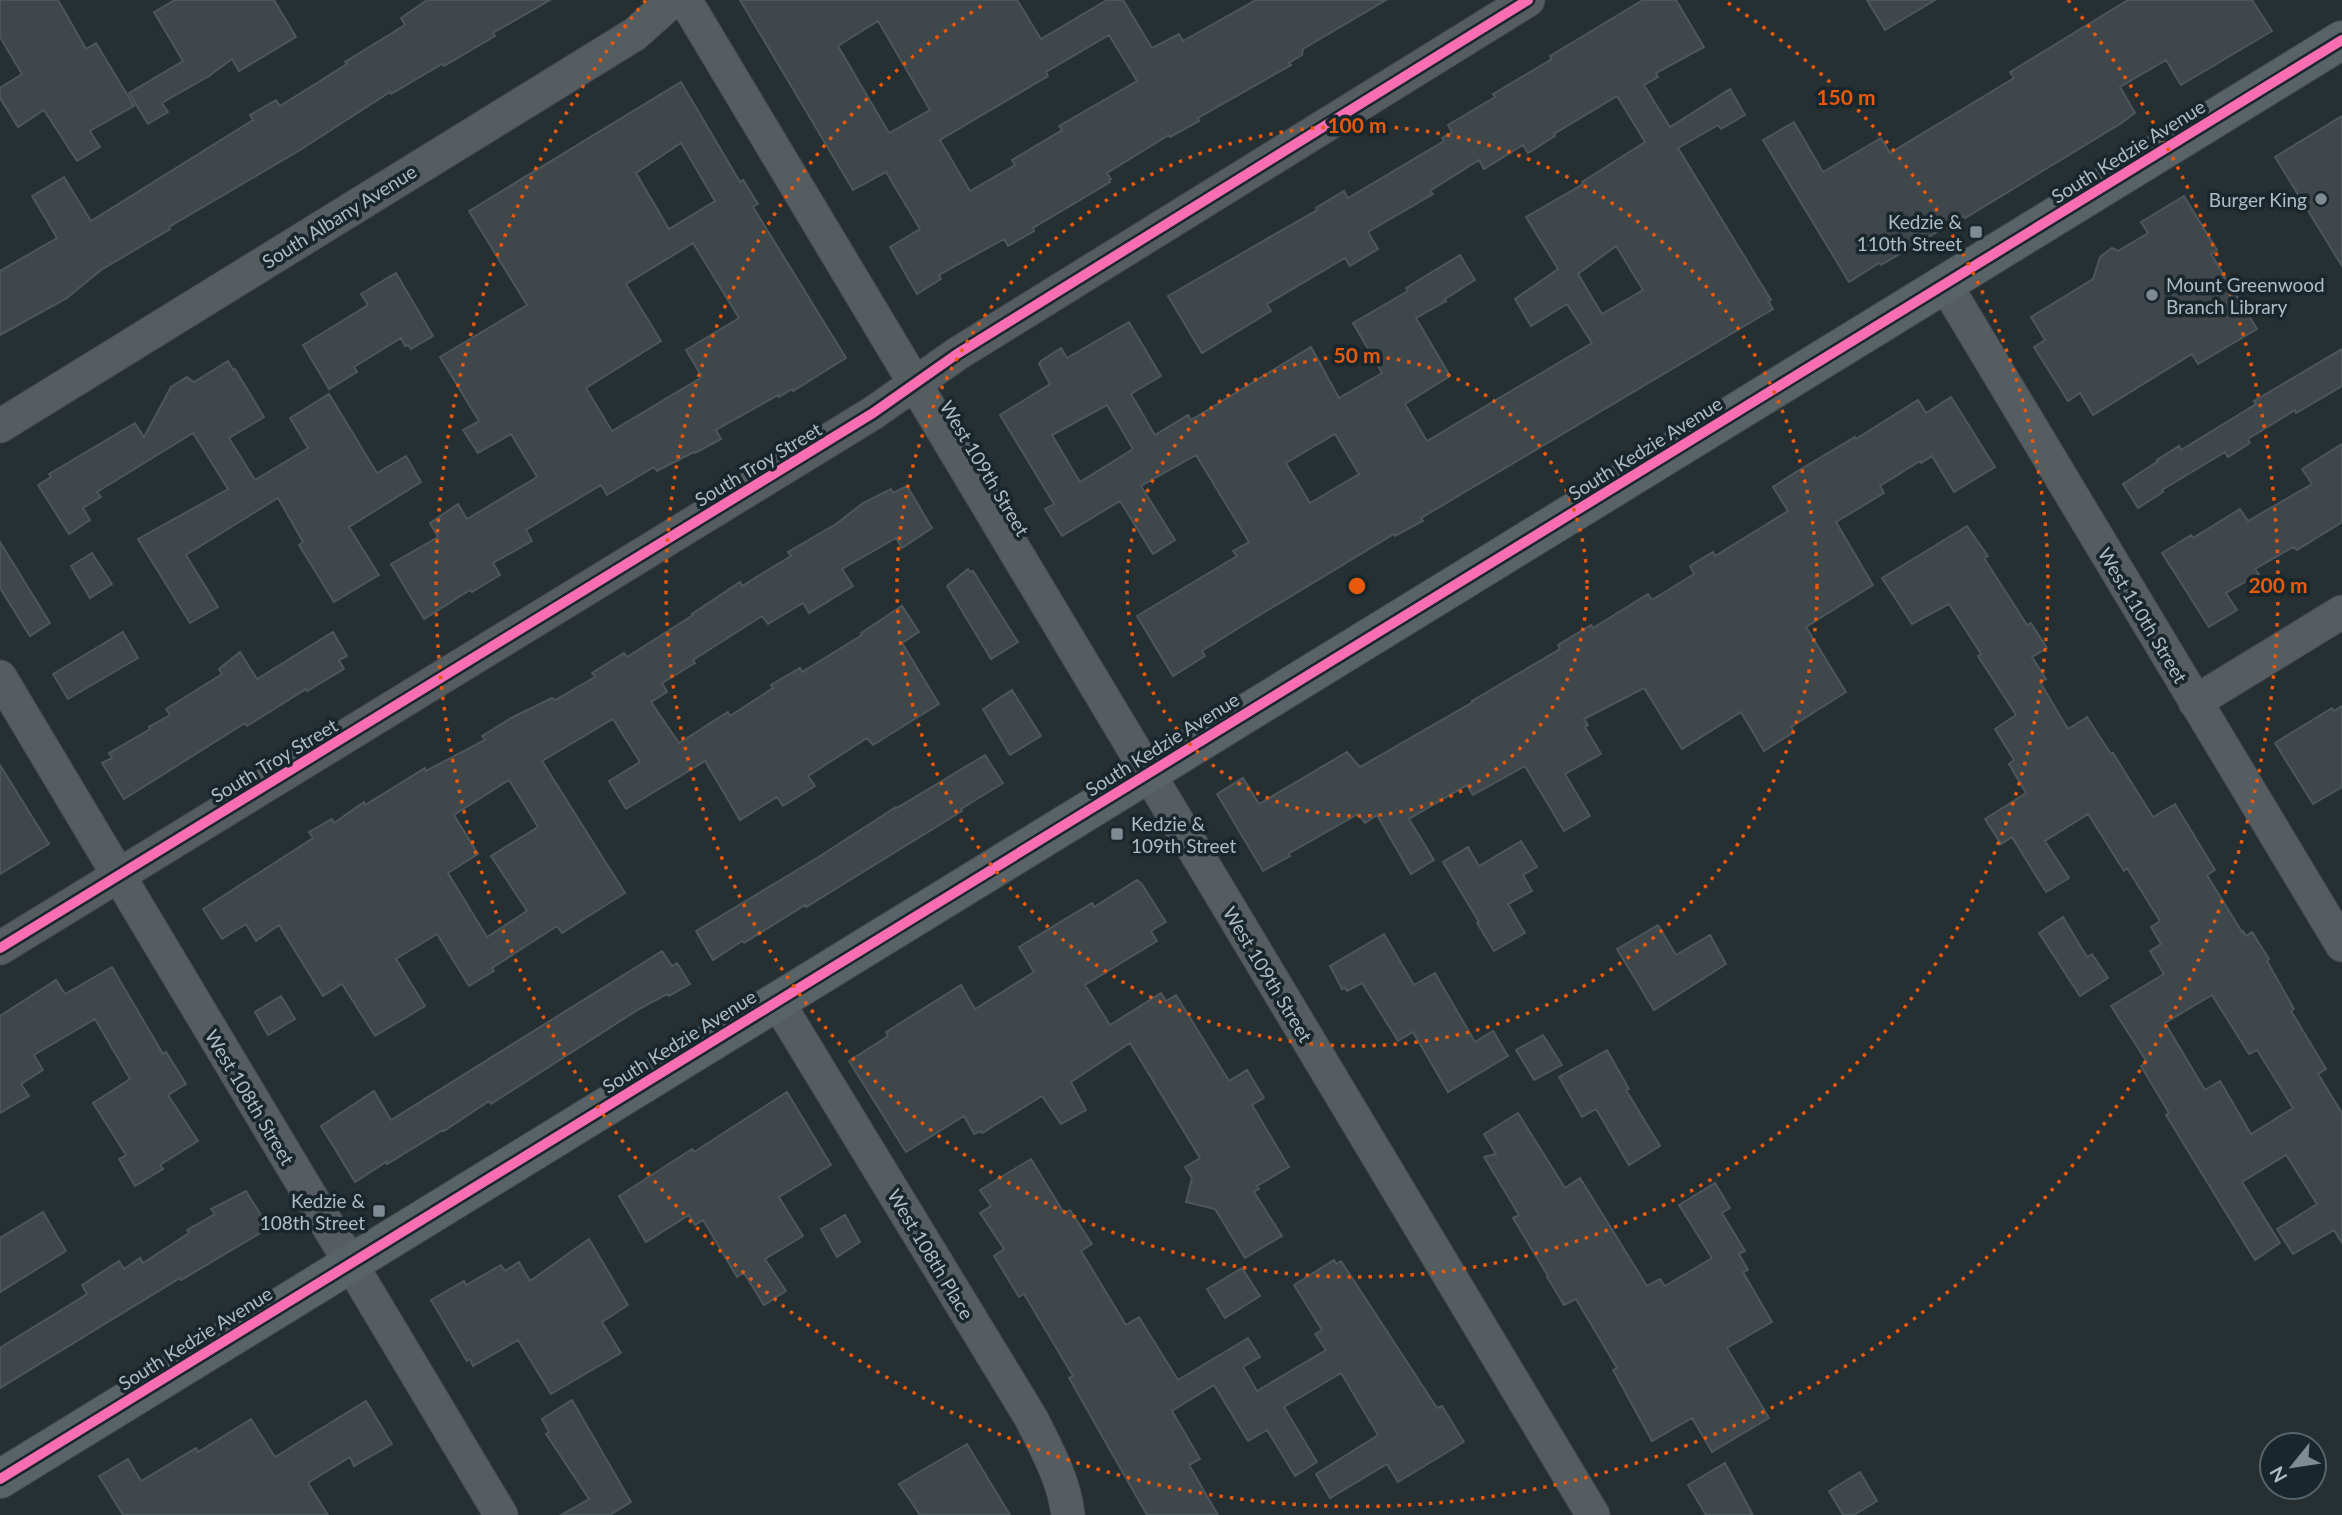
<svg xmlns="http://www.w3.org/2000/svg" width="2342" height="1515" font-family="Lato,sans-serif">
  <rect width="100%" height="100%" fill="#262f32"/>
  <path fill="#3f474a" stroke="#4d565a" stroke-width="2" fill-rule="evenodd" d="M0,0h58l28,49 10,-6 38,63 -44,25 10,16 -23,14 -33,-51 -26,17 -18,-29v-10l22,-14 -22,-37z
    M175,0h99l22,37 -57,34 -7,-12 -23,17 -47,27 6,9 -20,12 -19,-31 54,-32 -29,-49z
    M427,0h123l-57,33 2,3 -51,30 -2,-2 -51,30 -1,-2 -90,58 -131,77 1,2 -69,41 -34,28 -67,37v-64l57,-33 -25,-42 32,-19 27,44 162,-101 -3,-5 26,-15 4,6 67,-42 -2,-2 60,-37 -4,-7z
    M740,0h277l24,39 66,-39h16l29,48 27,-14 4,7 73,-41h130l-83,49 -1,6 -13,8 2,2 -93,53 1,3 -29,16 -1,-2 -62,38 4,6 -2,1 1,2 -77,46 1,3 -26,15 -4,-7 -65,36 2,4 -24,15 -27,-47 30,-18 -34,-57 -33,18zM878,21l52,89 -41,23 -51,-87zM1109,35l28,46 -78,45 3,4 -50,30 3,5 -45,26 -30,-51 108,-64 -2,-4z
    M1643,0h33l28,47 -48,26 2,4 -14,8 26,42 60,-38 15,26 -24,14 -3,-4 -40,23 93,152 -3,1 5,8 -352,209 2,3 -28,15 -1,-2 -149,90 -43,27 3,5 -32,20 -36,-60 100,-60 -4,-5 16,-9 -53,-87 -55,31 34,54 -22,14 -33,-53 -58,35 -17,-27 9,-5 -54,-89 50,-31 -11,-20 2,-3 20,-13 6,10 62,-36 32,54 -30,18 24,41 33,-20 3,5 120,-73 28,51 43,-25 -29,-50 55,-32 -2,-3 54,-33 15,25 -30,19 1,2 -30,17 34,58 -45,28 22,37 165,-98 -25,-39 -36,22 -16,-27 43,-30 -32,-52 57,-33 -1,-2 63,-40 -28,-46 -63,38 1,2 -27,17 -5,-8 -39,24 -5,-9 -49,31 3,3 -65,38 10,17 -28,17 -5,-8 -78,46 4,7 -69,42 -34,-57 149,-86 -1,-2 28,-17 4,7 96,-57 -2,-3 10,-6 -4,-7 47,-28 -2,-3 59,-35 -2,-3zM1616,246l27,44 -41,24 -24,-40zM1107,405l26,44 -53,33 -28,-47zM1335,434l24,40 -49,29 -24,-40z
    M1867,0h68l-50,30z
    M2128,0h124l20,31 -91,54 -15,-25 -46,27 15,26 -15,11 -155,94 -1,-2 -83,49 -2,-2 -30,19 -86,-142 31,-18 29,50 58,-34 9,15 124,-75 -4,-6z
    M681,82l59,100 3,-2 15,24 -5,3 93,151 -53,33 -1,-2 -13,8 -1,-2 -62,35 5,9 -26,14 -1,-1 -37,19 -3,-4 -47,28 -6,-10 -75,45 6,11 -39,22 7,12 -28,17 -2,-2 -46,29 -33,-55 47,-27 -8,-14 28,-19 9,15 70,-42 -26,-43 -33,19 -15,-23 16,-9 -39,-64 87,-52 -58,-94zM681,143l34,58 -46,28 -33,-56zM693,243l46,75 -53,32 16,27 -90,54 -26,-43 75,-47 -35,-57z
    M2342,116v150l-67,-109z
    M2184,196l33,54 -6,4 46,75 -59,35 -6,-10 -99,61 -13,-22 -12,8 -34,-54 11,-7 -14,-23 62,-38 7,-22 12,-9 6,3 30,-18 -7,-11z
    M396,273l37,63 -22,13 -3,-4 -3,1 -4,-8 -47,29 3,5 -28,17 -26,-44 65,-40 -7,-11z
    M2342,349v37l-46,27 -1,-3 -47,29 2,4 -22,14 -3,-5 -63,38 1,2 -25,16 -15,-24 35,-23 -1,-1 22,-14 2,4 75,-46 -2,-3z
    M228,361l5,9 2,-1 29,48 -35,21 26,42 53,-32 -18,-30 39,-24 48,79 29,-17 15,26 -72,45 30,48 -45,27 -35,-57 4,-3 -25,-44 -34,21 -58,36 32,52 -28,16 -52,-84 90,-50 -35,-56 -96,59 4,5 -18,11 7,12 -21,14 -31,-49 13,-8 -2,-3 86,-51 9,14 27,-50 16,-10 7,5z
    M1951,397l44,70 -41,25 -22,-36 -11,7 -1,-2 -40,25 4,7 -48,29 37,63 -67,42 40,65 -55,35 3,5 -30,19 -23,-39 -59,37 -38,-61 -60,31 4,6 -3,2 16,27 -36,20 25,42 -26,15 -39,-65 -52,29 -6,-10 -58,34 25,41 -23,14 -34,-59 -12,8 -7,-9 -70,40 2,2 -27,15 -46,-77 26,-16 16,26 88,-52 13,15 113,-65 -1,-1 88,-52 -2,-4 33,-20 2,3 55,-34 4,6 42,-26 -4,-8 23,-14 2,4 73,-45 -15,-24 23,-15 59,-35 1,2 62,-39 8,13z
    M2342,444v78l-45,28 -4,-3 -38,22 4,5 -33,19 11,17 -28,17 -47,-74 29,-18 2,3 47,-29 8,12 64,-37 -10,-15z
    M907,486l25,42 -30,20 -6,-10 -54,31 11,17 -44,27 -6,-10 -35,21 -6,-8 -69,44 2,3 -33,20 5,9 -16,10 28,41 49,-31 2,4 43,-28 -2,-3 29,-17 2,4 60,-37 -1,-2 41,-27 17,26 -17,11 37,61 -66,41 -6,-7 -59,38 7,10 -32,20 -6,-9 -37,23 -35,-59 -79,48 -17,-28 31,-19 -27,-43 -71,42 83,132 -63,40 -5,-7 -65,42 2,3 -25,15 -32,-52 -41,25 29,47 -50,30 -33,-52 -19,12 -44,-71 -23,16 -10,-17 -24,15 -19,-30 110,-71 -4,-6 23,-13 2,4 30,-21 1,3 60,-37 1,3 59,-31 -3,-4 29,-18 41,-20 3,2 40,-23 -3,-4 32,-20 3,4 66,-42 -1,-1 48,-32 2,4 49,-30 -3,-4 48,-28 27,-21 28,-14 2,4zM509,780l29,47 -47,29 36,55 -40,26 -39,-64 30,-19 -24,-39z
    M1967,526l21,30 -4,2 43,67 4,-2 16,25 -15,9 14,22 -6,3 28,47 19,-12 24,37 2,-1 40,64 22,-13 40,66 -8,5 35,57 1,-1 3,5 6,-4 17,27 -2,2 27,48 -3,2 35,58 -8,5 24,39v130l-8,-13 -41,24 -16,-25 40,-25 -31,-49 -44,27 38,61 -25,17 -89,-145 3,-2 -28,-47 6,-4 -36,-56 53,-32 -14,-23 11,-7 -10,-17 9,-6 -33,-53 -3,3 -36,-57 -43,27 24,37 -23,14 -34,-55 -11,7 -16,-25 41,-26 -17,-29 5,-4 -19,-31 21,-14 -38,-59 3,-2 -32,-50 -37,20 -30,-46zM2212,995l37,59 8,-4 36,58 -42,26 -31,-53 -15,9 -40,-67z
    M0,542l50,81 -20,13 -30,-48z
    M92,553l20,31 -22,14 -19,-32z
    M968,569l2,3 3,-1 45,71 -27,17 -44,-73z
    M123,632l15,26 -70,41 -15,-25z
    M333,632l14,24 -8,4 5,9 -37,22 -1,-2 -59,37 -2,-3 -121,76 -22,-36 10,-5 -3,-5 41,-24 -1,-2 21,-12 -4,-6 56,-35 -3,-5 21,-17 17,27z
    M1012,690l29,46 -31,19 -27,-46z
    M2342,706v81l-29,17 -38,-61 57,-35 2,3z
    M985,755l18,28 -42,26 1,2 -156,96 -1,-2 -61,38 -2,-2 -29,19 -17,-29 121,-73 79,-51 1,1z
    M0,765l49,79 -49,30z
    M1521,841l16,26 -14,8 9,16 -24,13 17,29 -31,18 -17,-28 2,-1 -36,-60 25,-15 11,19z
    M1137,880l4,3 25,39 -15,9 6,10 -72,44 25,40 51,-32 5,8 10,-6 53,86 18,-11 17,28 -12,7 37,62 -32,19 2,3 -5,3 28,44 -37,22 -30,-49 -29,-7 6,-24 -7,-11 15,-9 -70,-115 -59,39 15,28 -25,14 -19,-28 -60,37 -1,-2 -7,3 -10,-18 -58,36 -57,-91 39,-25 -2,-4 75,-47 14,24 59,-37 -15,-25 73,-44 2,4z
    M2063,917l24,40 5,-3 16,24 -28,18 -41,-63z
    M1658,925l18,30 34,-20 16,29 -72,46 -37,-61z
    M1384,934l30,51 21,-12 40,69 18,-11 15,25 -60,36 -35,-60 -15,9 -36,-58 -15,8 -2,-3 -3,1 -12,-23z
    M662,951l10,15 5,-3 13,21 -21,12 -2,-2 -28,15 -148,95 -2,-3 -45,30 -1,-1 -56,34 -1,-2 -31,20 -34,-56 53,-35 17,29z
    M112,967l51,87 3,-2 20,32 -18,11 30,46 -38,24 3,4 -28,17 -16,-27 7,-4 -33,-52 37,-24 -35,-60 -61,36 9,15 -22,14 8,12 -29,17v-97l56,-36 9,14z
    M281,996l14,23 -27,16 -13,-23z
    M1543,1035l19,30 -28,15 -18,-30z
    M1607,1050l22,39 -3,1 34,56 -31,19 -33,-56 -14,8 -23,-40z
    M787,1092l44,73 -52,32 24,39 -38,23 21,32 -22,14 -20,-32 -7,4 -34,-57 -8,5 -6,-10 -43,27 -27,-46 73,-47 2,3z
    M1518,1113l47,75 15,-10 67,108 13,-7 5,7 47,-28 -33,-53 36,-22 15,25 -8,5 23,38 -6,3 9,16 -5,2 29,50 -45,26 42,70 -57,34 -20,-34 -40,23 -39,-71 4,-2 -41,-69 -12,6 -17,-28 1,-1 -35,-58 6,-3 -35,-58 12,-3 -12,-20z
    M1031,1159l33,54 6,-3 22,34 -11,7 45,74 13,-8 39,63 70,-42 12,19 -17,10 14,24 69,-41 -11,-16 7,-4 -28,-45 40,-25 2,4 5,-3 96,147 5,-2 22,36 -66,40 -11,-18 -57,34 -14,-24 62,-39 -37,-62 -57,34 33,55 -22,14 -28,-46 -19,11 -34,-56 -42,26 28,48 -11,6 29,50h-71l-78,-137 4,-2 -49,-82 -5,3 -25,-41 10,-7 -24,-36 11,-7 -11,-16z
    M246,1191l23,37 -88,52 -1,-2 -180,110v-40l87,-54 -5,-9 37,-24 5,8 16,-11 3,5 46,-30 -2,-3 28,-16 -4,-5z
    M43,1212l23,39 -66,41v-54z
    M845,1215l15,27 -23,15 -16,-28z
    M589,1239l39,66 -26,17 19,31 -70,41 -33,-54 -45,26 -3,-7 -3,2 -36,-61 33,-19 2,4 35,-20 4,6 14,-9 11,19z
    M1242,1268l18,28 -35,22 -18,-29z
    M572,1400l59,102 -21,13h-49l28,-16 -43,-65 3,-2 -7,-13z
    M366,1401l26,43 -38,22 -4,-9 -42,26 20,32h-205l-24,-39 29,-17 13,22 55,-33 2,4 53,-33 24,38z
    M967,1444l43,71h-90l-21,-31z
    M1725,1463l28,52h-47l-18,-30z
    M1860,1472l17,29 -23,14h-11l-14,-24z"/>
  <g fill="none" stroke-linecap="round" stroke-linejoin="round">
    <g stroke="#444a4d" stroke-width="35">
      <path id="minor" d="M685,0l908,1515
        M1945,284l397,661
        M0,426l635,-392 38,-34
        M0,677l501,838
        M2195,702l147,-90
        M0,948l873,-535 84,-59 571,-354
        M777,1001l254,417c16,32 33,62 37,97"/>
    </g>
    <g stroke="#444a4d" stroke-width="40">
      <path id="secondary" d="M0,1479l2342,-1439"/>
    </g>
    <use href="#minor" stroke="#565d61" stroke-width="33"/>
    <use href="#secondary" stroke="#596266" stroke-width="38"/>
    <g stroke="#19272d" stroke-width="15">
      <path id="cycleway" d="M0,948l873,-535 84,-59 571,-354
        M0,1479l2342,-1439"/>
    </g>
    <use href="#cycleway" stroke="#f96db3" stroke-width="10"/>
  </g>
  <g fill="none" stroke="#e8590c" stroke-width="3.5" stroke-dasharray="3.5 7">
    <circle cx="1357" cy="586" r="230"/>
    <circle cx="1357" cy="586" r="460"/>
    <path d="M1728 3A691 691 0 1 1 986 3"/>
    <path d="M2068 0A921 921 0 1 1 646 0"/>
  </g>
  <g fill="#7e8b92" stroke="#19272d" stroke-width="2.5">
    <circle cx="2321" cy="199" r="7"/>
    <rect x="1969" y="225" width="14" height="14" rx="3.5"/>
    <circle cx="2152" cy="295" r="7"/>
    <rect x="1110" y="827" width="14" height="14" rx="3.5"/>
    <rect x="372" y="1204" width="14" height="14" rx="3.5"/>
  </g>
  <g text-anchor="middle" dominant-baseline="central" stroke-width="7" stroke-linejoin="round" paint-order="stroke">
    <g font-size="19" fill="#aebdc5" stroke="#19272d">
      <text transform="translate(2128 151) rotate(-32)">South Kedzie Avenue</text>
      <text transform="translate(339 216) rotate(-32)">South Albany Avenue</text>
      <text transform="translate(1645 448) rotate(-32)">South Kedzie Avenue</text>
      <text transform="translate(758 464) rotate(-31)">South Troy Street</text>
      <text transform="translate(985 468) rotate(59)">West 109th Street</text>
      <text transform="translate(2143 615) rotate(59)">West 110th Street</text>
      <text transform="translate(1162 744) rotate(-32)">South Kedzie Avenue</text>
      <text transform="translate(274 760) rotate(-31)">South Troy Street</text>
      <text transform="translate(1268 974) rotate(59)">West 109th Street</text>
      <text transform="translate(679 1041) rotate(-32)">South Kedzie Avenue</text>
      <text transform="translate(250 1097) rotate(59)">West 108th Street</text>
      <text transform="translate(931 1254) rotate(59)">West 108th Place</text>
      <text transform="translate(195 1338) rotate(-32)">South Kedzie Avenue</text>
    </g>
    <g font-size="19" fill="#aebdc5" stroke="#19272d" text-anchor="end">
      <text x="2307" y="199">Burger King</text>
      <text x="1962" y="221">Kedzie &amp;<tspan x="1962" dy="22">110th Street</tspan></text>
      <text x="2166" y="284" text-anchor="start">Mount Greenwood<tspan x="2166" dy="22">Branch Library</tspan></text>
      <text x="1131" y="823" text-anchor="start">Kedzie &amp;<tspan x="1131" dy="22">109th Street</tspan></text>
      <text x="365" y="1200">Kedzie &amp;<tspan x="365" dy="22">108th Street</tspan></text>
    </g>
  </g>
  <circle cx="1357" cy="586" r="10" fill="#e8590c" stroke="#19272d" stroke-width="3.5"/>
  <g font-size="21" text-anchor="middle" font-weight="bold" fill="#e8590c" stroke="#19272d" stroke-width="7" stroke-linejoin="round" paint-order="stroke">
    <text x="1846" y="105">150 m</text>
    <text x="1357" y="133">100 m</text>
    <text x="1357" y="363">50 m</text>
    <text x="2278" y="593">200 m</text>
  </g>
  <g transform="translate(2293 1466) rotate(240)"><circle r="33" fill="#19272d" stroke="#55636a" stroke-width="2"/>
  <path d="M0-5L12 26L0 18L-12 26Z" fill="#7e8b92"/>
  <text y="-10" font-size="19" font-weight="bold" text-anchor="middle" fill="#aebdc5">N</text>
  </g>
</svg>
